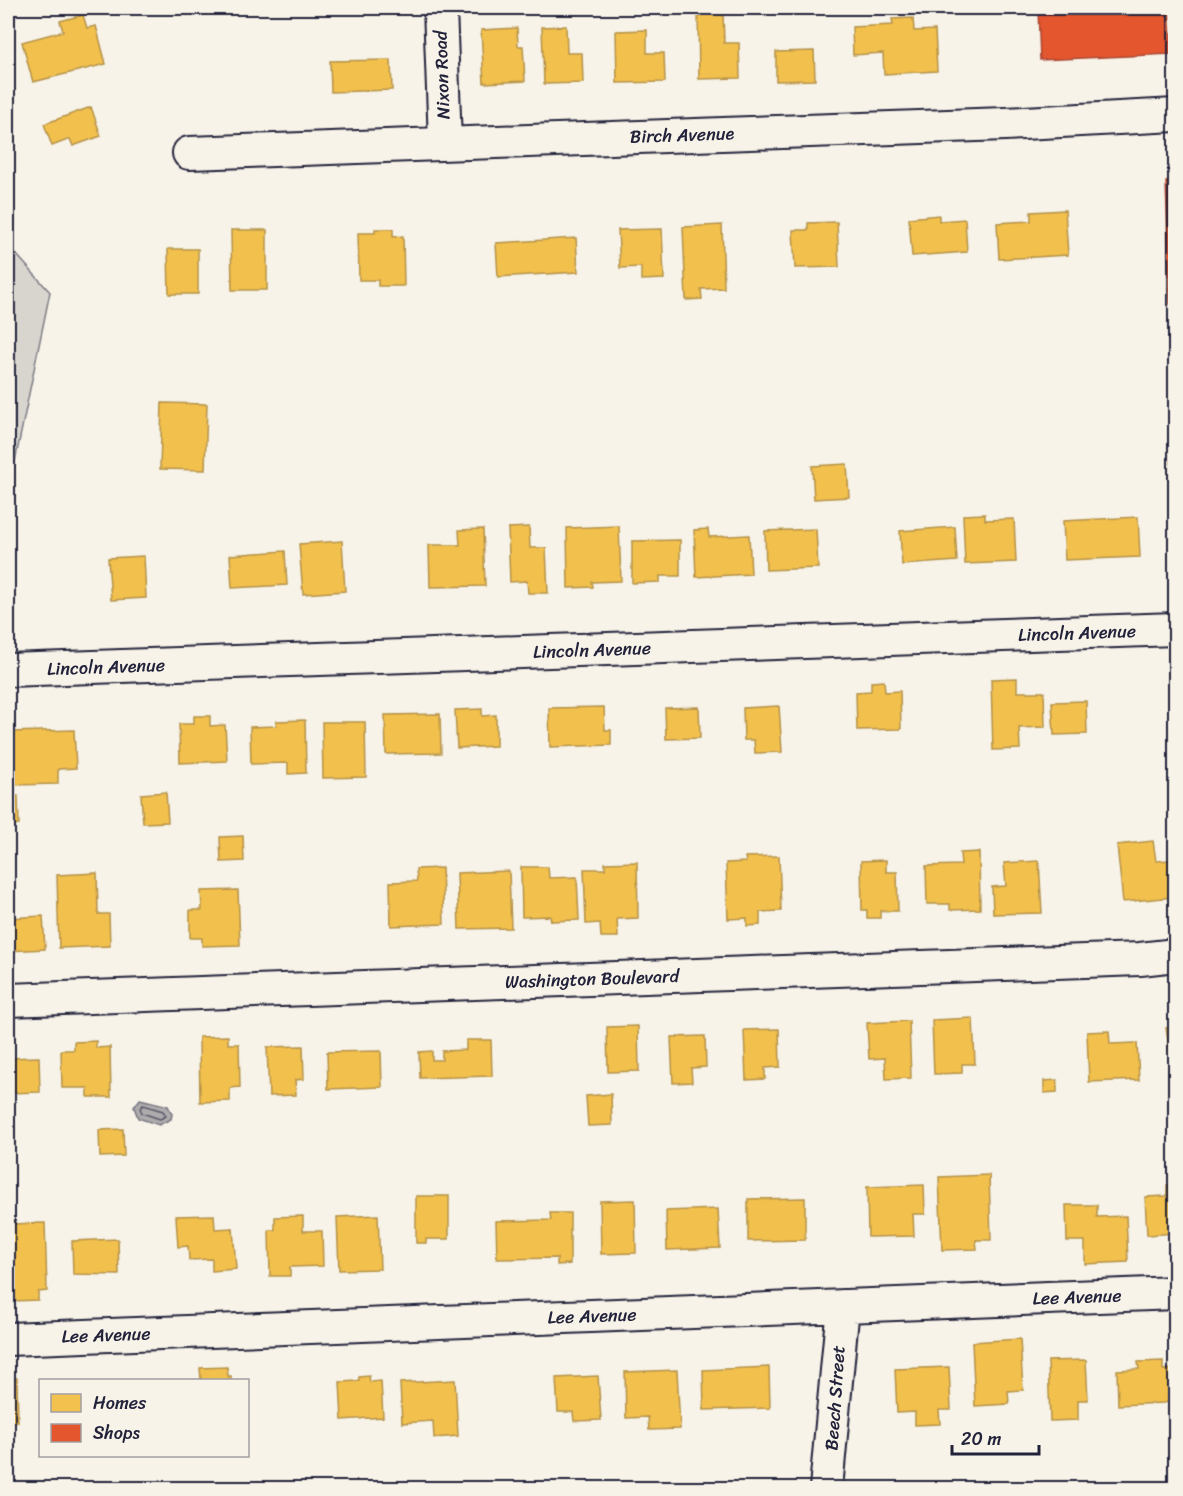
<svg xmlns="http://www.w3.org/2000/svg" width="1183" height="1496" font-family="Sriracha,sans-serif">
  <rect width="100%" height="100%" fill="#f7f3e8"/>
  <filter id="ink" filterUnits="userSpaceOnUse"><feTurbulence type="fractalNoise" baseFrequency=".0167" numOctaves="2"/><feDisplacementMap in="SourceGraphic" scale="12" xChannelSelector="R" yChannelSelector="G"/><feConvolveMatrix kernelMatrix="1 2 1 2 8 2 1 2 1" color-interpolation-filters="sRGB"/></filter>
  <g filter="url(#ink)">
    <path fill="#d8d5cf" stroke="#7d7c85" stroke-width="1.5" d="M8,245l42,47 -40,194 -2,1z"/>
    <path fill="#aeabad" stroke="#76747f" stroke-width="1.5" d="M140,1099l28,7 4,8 -1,5 -12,6 -21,-7 -4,-11z"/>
    <path fill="#f2c14e" stroke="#b49148" stroke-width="1.5" d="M698,12h25l1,31h15l1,35 -41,1z
      M83,15l4,13 9,-2 10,38 -73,18 -11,-40 41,-11 -3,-10z
      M913,18l1,13 21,-1 2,41 -53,3 -1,-21 -30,2 -1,-28 41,-2 -1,-6z
      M566,26l1,27h15l1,30 -39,1 -2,-57z
      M517,28l1,18h5l2,35 -41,2 -3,-53z
      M647,30v23h17l1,29 -48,1 -1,-52z
      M814,51l1,29 -39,1v-29z
      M391,60l1,30 -61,2 -1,-31z
      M91,107l10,29 -28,10 -3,-7 -18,7 -8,-22z
      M1065,210l3,45 -69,4 -2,-36 34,-2v-9z
      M939,215v6l26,-2 2,33 -55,4 -3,-38z
      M837,222l2,45 -44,1 -2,-38h15v-7z
      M722,225l2,63 -23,1 1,10 -16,1 -3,-73z
      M375,229h18v8l10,-1 1,50h-26v-6h-19l-1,-47h17z
      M662,229l2,50 -23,1v-13l-21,1 -2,-38z
      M231,230h36v60h-35z
      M576,238l2,34 -80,5 -2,-34z
      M168,249h30v45h-29z
      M162,403l45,1 -2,66 -45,-1z
      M1171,449h5v32h-4z
      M847,464l2,33 -35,2 -2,-33z
      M985,514v6l29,-1 2,43 -51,2 -2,-49z
      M1138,517l2,40 -75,3 -2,-39z
      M619,526l2,55 -29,1 1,5 -25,1 -1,-60z
      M529,527l1,21h16l2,45h-20l-1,-12 -17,1 -2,-54z
      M955,527l2,34 -55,4 -2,-34z
      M483,529l2,57 -55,1 -1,-42h31l-1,-15z
      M708,529l1,8 40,-2 2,39 -55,3 -2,-47z
      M816,529l2,39 -52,2 -1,-39z
      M680,540v36h-20v6l-28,1v-42z
      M342,541l3,50 -42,3 -4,-50z
      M285,551l2,34 -55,3 -2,-33z
      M144,556l2,42 -35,2 -3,-42z
      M1017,678v14h27l1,35 -26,1 1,21 -27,1 -2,-71z
      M884,681l1,11 15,-1 1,38 -44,1 -1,-38 15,-1v-9z
      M1086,701l1,33 -33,1 -2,-33z
      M779,706l3,46 -27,1 -1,-13h-10l-1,-32z
      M604,707l1,23h6v15l-61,2 -1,-39z
      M699,707l1,31 -34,1 -1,-31z
      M482,709v7l14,-1v31l-39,2 -2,-38z
      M440,714l1,39 -55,1 -1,-39z
      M194,716h16v10l15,-1 2,36 -47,2 -1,-39h15z
      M305,720l1,53 -18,1v-11l-37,1 -1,-37 26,-1v-5z
      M322,722h43l1,55 -43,1z
      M74,730l2,38 -18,1v15l-46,1 -1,-53z
      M166,792l2,30 -25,1 -2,-29z
      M8,796h10l1,29 -11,1z
      M243,836l1,25 -23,1 -1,-25z
      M9,838l2,33h-3v-32z
      M1153,841l3,20 14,-1 3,37 -50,5 -6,-57z
      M979,852l1,57 -30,1v-6h-23l-1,-38 35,-1 -1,-12z
      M779,856l2,55 -21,1v13l-13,1v-8l-19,1 -2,-56 20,-1 -1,-5z
      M886,860v12h11l1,39h-18v7h-13v-8h-5l-1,-49z
      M1039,861l3,52 -49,1 -1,-27 14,-1 -2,-23z
      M637,862l1,56 -21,1 1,18h-17l-1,-14 -14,1 -2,-55h21v-6z
      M521,867h27l1,11 28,-1 2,43 -28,1 -1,-5 -28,1z
      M442,868l2,56 -53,2 -1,-44 27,-1 -1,-12z
      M509,871l2,57 -52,1 -2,-56z
      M97,873l1,41h11l1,32 -51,2 -2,-73z
      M238,890l2,55 -38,1v-8h-12v-28h12l-1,-19z
      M43,916l2,33 -37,2v-33z
      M973,1018l2,46h-13v9l-28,1 -2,-54z
      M909,1021l2,57 -25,1 -1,-21 -16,1 -2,-36z
      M638,1026l1,45 -31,1 -1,-45z
      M1176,1027v40h-4l-6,-39z
      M779,1029l1,38 -15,1v11l-19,1 -2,-50z
      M1109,1031l1,13 27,-1 2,37 -50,2 -2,-50z
      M228,1036v8h11l1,43 -10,1v13l-30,1 -1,-65z
      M705,1036l1,31 -15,1 1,14 -19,1 -2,-46z
      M466,1040h25l1,36 -72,2 -1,-26 13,-1v9h10v-9l24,-1z
      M96,1041v7l14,-1 1,50h-23v-9h-26l-1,-38h13v-8z
      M303,1046l1,33 -9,1 1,15 -27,1 -2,-49z
      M381,1051l1,36 -54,2 -1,-37z
      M39,1057l1,35 -32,1v-35z
      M1057,1080v12l-13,1v-12z
      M611,1094l1,31 -24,1 -2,-30z
      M123,1129l1,27 -24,1 -1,-27z
      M989,1175l2,65h-15l1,9 -35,1 -3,-73z
      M924,1185l1,29h-12l1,22 -46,1 -1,-50z
      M1167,1185h9v48l-29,2 -2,-38 22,-1z
      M416,1196h33v43h-23v4h-10z
      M805,1198v42l-57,1v-42z
      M635,1200l1,53 -35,1 -1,-53z
      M1066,1205h31v12l29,-1 2,46 -43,2v-23h-18z
      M718,1209l2,39 -53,2 -1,-39z
      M550,1213h20v51l-13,1v-7l-60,1 -1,-38 55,-1z
      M214,1215l1,14 18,-1 3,41 -24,2v-12l-23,1 -1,-14 -10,1 -2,-31z
      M378,1215l2,54 -41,1 -2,-53z
      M303,1216v15h19l1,35 -33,1v9h-20l-1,-46h6v-13z
      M45,1223l2,68 -9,1v8l-26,1 -3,-77z
      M118,1239l1,36 -46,-1 -1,-33z
      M1020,1339l3,51 -15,1 1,13 -34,2 -3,-64z
      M1086,1360l2,40h-10v20l-28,1 -2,-60z
      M1163,1361v9l13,-1v31l-12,3 -46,2 -1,-35 22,-1 -1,-7z
      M227,1367l1,9h3v4h-39h9l-1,-12z
      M769,1367l1,41 -66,2 -1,-40z
      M949,1367l2,43h-12l1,14 -25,1v-13l-18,1 -2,-44z
      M677,1370l3,59 -31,1 -1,-13 -22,1 -1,-46z
      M369,1376l1,6 11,-1 2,36 -41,3 -2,-38 19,-1v-4z
      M598,1376l3,44 -27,1 -1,-9h-15l-2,-34z
      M8,1378h9l1,44h-10z
      M455,1380l3,56 -24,2 -1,-17 -31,2 -2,-40z"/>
    <path fill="#e4572e" stroke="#aa4732" stroke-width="1.5" d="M1088,8h81l3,46 -132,6 -2,-50z
      M1176,181v122l-6,1 -4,-122z"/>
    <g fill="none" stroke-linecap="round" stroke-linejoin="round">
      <path stroke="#5a5969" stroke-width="1.5" d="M143,1105l20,6 3,5 -6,3 -18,-6 -2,-5z"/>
      <g stroke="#22223b" stroke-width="36">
        <path id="minor" d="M440,8l5,135
          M189,153l816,-29 171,-9
          M8,670l1168,-41
          M8,1000l1132,-41 36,-4
          M8,1339l1168,-46
          M826,1488l17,-182"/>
      </g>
      <use href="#minor" stroke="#f7f3e8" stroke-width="32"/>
    </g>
  </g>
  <g text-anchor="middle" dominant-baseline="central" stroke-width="6" stroke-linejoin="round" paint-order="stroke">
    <g font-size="18" fill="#22223b" stroke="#f7f3e8">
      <text transform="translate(442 75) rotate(-92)">Nixon Road</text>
      <text transform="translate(682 135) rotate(-2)">Birch Avenue</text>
      <text transform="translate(1077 633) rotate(-2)">Lincoln Avenue</text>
      <text transform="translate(592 650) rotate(-2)">Lincoln Avenue</text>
      <text transform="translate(106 667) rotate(-2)">Lincoln Avenue</text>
      <text transform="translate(592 979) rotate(-2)">Washington Boulevard</text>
      <text transform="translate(1077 1297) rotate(-2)">Lee Avenue</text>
      <text transform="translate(592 1316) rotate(-2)">Lee Avenue</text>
      <text transform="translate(106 1335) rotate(-2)">Lee Avenue</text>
      <text transform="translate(835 1398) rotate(-86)">Beech Street</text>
    </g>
  </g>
  <rect width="1183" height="1496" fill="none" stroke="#f7f3e8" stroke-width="30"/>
  <rect x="15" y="15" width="1153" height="1466" fill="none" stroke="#22223b" stroke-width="2" filter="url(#ink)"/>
  <rect x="39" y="1379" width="210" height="78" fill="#f7f3e8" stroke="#a29fa3" stroke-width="1.5"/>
  <rect x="51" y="1394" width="30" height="18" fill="#f2c14e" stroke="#a29fa3" stroke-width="1.5"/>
  <text x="93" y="1409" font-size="18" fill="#22223b">Homes</text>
  <rect x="51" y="1424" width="30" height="18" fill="#e4572e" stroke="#a29fa3" stroke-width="1.5"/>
  <text x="93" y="1439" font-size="18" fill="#22223b">Shops</text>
  <path d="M952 1445v9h87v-9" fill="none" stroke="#22223b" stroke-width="3"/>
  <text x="961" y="1445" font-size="18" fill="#22223b" stroke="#f7f3e8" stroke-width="4.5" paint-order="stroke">20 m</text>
</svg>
